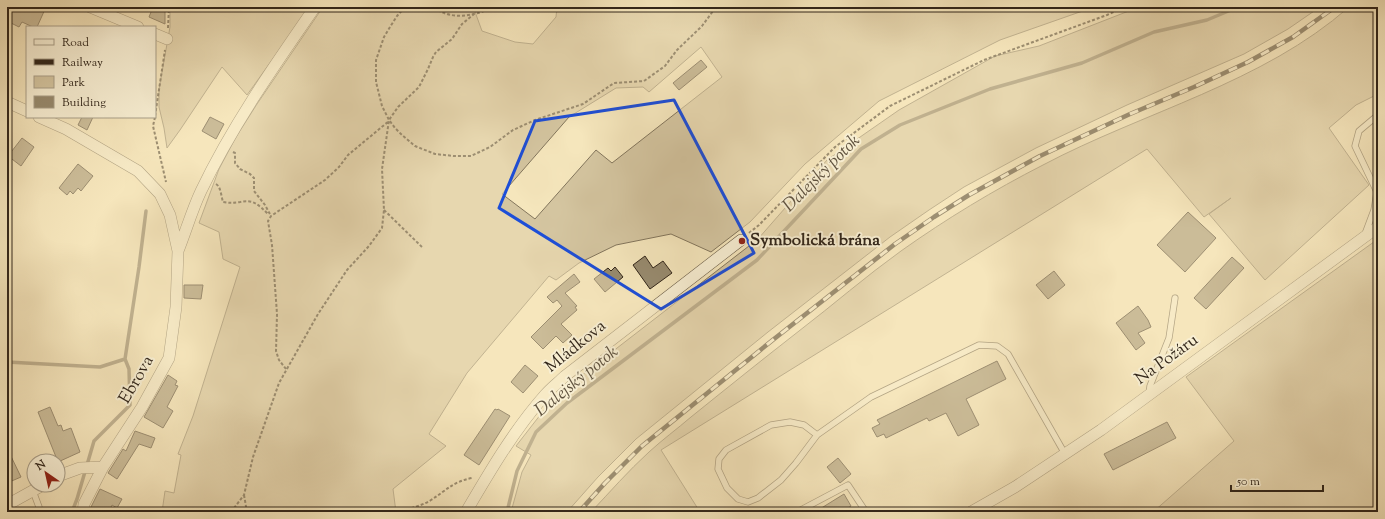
<svg xmlns="http://www.w3.org/2000/svg" width="1385" height="519" font-family="'Sorts Mill Goudy',serif">
  <rect width="100%" height="100%" fill="#f5e6bc"/>
  <filter id="stains"><feTurbulence type="fractalNoise" baseFrequency=".005" numOctaves="4"/><feColorMatrix values="0 0 0 0 .2 0 0 0 0 .09 0 0 0 0 .02 0 0 0 .5 -.17"/></filter>
  <radialGradient id="worn" r=".72"><stop offset=".6" stop-color="#630" stop-opacity="0"/><stop offset="1" stop-color="#630" stop-opacity=".3"/></radialGradient>
  <path fill="#d4c5a0" stroke="#83765d" fill-rule="evenodd" d="M170,7h140l-63,88 -25,-28 -42,63 -13,18 -3,-20 -5,-21v-18l11,-62z
    M323,7h157l-6,2 8,22 33,11 18,2 23,-27 1,-10h537l-94,33 -121,61 -74,63 -55,58 -39,30 -40,-18 -55,11 -37,18 -23,17 -7,-4 -82,97 -38,61 17,12 -53,43 3,23h-234l3,-21 9,2 7,-38 -3,-1 15,-38 47,-149 -17,-8 -4,-27 -20,-9 20,-54 17,-32 21,-33zM701,47l21,30 -110,86 -16,-13 -61,69 -33,-25 67,-77 47,-29 27,-1 6,5z
    M1139,7h181l-32,22 -44,25 -117,51 -91,43 -72,39 -35,23 -39,27 -122,95 -132,107 -38,38 -31,35h-56l11,-40 9,-17 -15,-9 39,-50 203,-157 69,-79 72,-50 96,-54 44,-10z
    M1349,7h29v87l-22,11 -27,23 40,57 -104,95 -56,-66 22,-16 -27,19 -57,-68 -486,301 39,62h-109c19,-20 37,-41 58,-60 13,-12 28,-23 42,-35 36,-29 72,-58 108,-86 34,-26 67,-55 102,-80 45,-32 93,-61 142,-86 100,-53 220,-82 306,-158z
    M1378,239v273h-225l81,-71 -48,-64z"/>
  <g fill="none" stroke-linecap="round" stroke-linejoin="round">
    <path stroke="#7f725a" stroke-width="3.5" d="M125,359l14,-92 7,-56
      M7,362l93,5 25,-8 4,10 1,36 -36,36 -17,58 -5,13
      M507,512l10,-41 19,-39 31,-29 190,-143 104,-111 39,-24 90,-36 92,-26 72,-31 53,-12 31,-13"/>
  </g>
  <path fill="#978a6e" stroke="#32261a" d="M14,7h32l-9,20h-4l-11,-5 -3,5 -10,-5 2,-5 -1,-1z
    M153,7h12v17l-16,-7z
    M701,60l6,7 -28,23 -6,-7z
    M82,117h11l-6,13 -9,-5z
    M210,117l14,7 -8,15 -14,-8z
    M22,138l12,9 -13,19 -13,-10z
    M78,164l15,12 -12,15 -3,-3 -5,6 -3,-3 -3,4 -8,-7z
    M1188,212l28,26 -31,34 -28,-27z
    M645,256l8,12 10,-7 9,12 -22,16 -17,-24z
    M1232,257l12,11 -38,41 -12,-11z
    M615,267l8,10 -18,15 -11,-13 14,-11 3,3z
    M1054,271l11,14 -17,14 -12,-14z
    M574,274l6,8 -15,11 12,13 -2,1 2,3 -16,14 11,11 -9,8 -7,-7 -13,13 -12,-12 31,-31 -5,-6 -4,3 -6,-6z
    M184,285h19l-2,14 -17,-1z
    M1138,306l10,14 3,7 -13,6 7,10 -9,7 -20,-27z
    M997,361l9,18 -40,20 13,26 -21,11 -12,-23 -17,8 -2,-3 -41,20 -2,-4 -7,3 -5,-9 8,-4 -3,-4z
    M525,365l13,11 -15,17 -12,-11z
    M168,375l9,6 -2,4 3,1 -11,21 6,4 -10,17 -19,-11z
    M50,407l8,19 3,-1 2,6 8,-3 9,24 -22,10 -20,-50z
    M495,409l2,1 1,-1 12,7 -31,49 -15,-10z
    M1167,422l9,16 -63,32 -9,-16z
    M135,431l20,7 -4,10 -12,-4 -22,35 -9,-6 15,-24 3,2z
    M7,448l14,29 -14,6z
    M838,458l13,16 -11,9 -13,-16z
    M100,489l22,10 -5,9 -5,-3 -3,7 -9,-2 -1,1 -8,-4z
    M844,494l7,12 -10,6h-26z"/>
  <g fill="none" stroke-linecap="round" stroke-linejoin="round">
    <g stroke="#635642" stroke-width="7">
      <path id="service" d="M1365,234l9,-24 3,-18 -22,-46 4,-15 19,-16
        M1149,394l1,-8 19,-48 6,-40
        M817,435l-13,-10 -14,-3 -19,3 -45,25 -7,9 -1,10 9,19 11,11 10,3 10,-4 23,-18 15,-17 21,-28 54,-38 108,-52 18,1 11,8 57,100
        M33,491l6,16 -1,5
        M797,512l51,-27 18,27"/>
    </g>
    <g stroke="#635642" stroke-width="12">
      <path id="minor" d="M90,7l48,20
        M155,34l12,5
        M7,102l20,9
        M39,117l27,12 72,42 22,23 10,21 8,36 -2,56 -7,51 -27,49 -39,60 -19,37 -1,8
        M178,251c8,-20 14,-41 23,-60 31,-65 73,-125 114,-184
        M58,476l22,-8 23,-1
        M7,505l36,-20
        M466,512c24,-41 48,-82 79,-117 6,-7 14,-13 20,-19l176,-136
        M971,512l44,-25 86,-57 277,-203"/>
    </g>
    <path stroke="#32261a" stroke-width="2" stroke-dasharray="3 2" stroke-linecap="butt" d="M405,7l-8,9 -7,11 -6,10 -8,23v22l6,24 7,14 6,8 7,7 13,11 20,8 19,2h17l19,-9 23,-17 22,-10 48,-16 31,-21 30,-2 21,-15 12,-16 25,-24 14,-19
      M434,7c16,14 42,9 59,0
      M168,28l1,-21
      M155,116l10,-66
      M155,117l-2,9 13,56
      M233,152l2,1v10l5,6 10,5 4,4v13l11,14 6,11
      M216,184c5,3 5,12 7,18 6,1 11,1 17,0 13,-3 19,3 28,12
      M384,210l38,37
      M749,233l10,-8 76,-78 55,-41 94,-46 123,-45 18,-8
      M286,369l-7,-9 -3,-9 1,-37 -5,-69 -4,-24 3,-5 54,-36 14,-13 9,-12 41,-34
      M244,495l3,17
      M231,512l13,-17 9,-38 26,-74 39,-69 29,-44 22,-24 13,-18 2,-18 -2,-41 7,-49 9,-13 21,-20 9,-18 5,-12 3,-5 16,-13 10,-15 12,-10
      M402,512c10,-5 20,-6 29,-12 16,-10 21,-18 41,-22"/>
    <use href="#service" stroke="#f8efd3" stroke-width="5.5"/>
    <use href="#minor" stroke="#f8efd3" stroke-width="11"/>
    <g stroke="#32261a" stroke-width="4.5">
      <path id="rail" d="M579,512l26,-29 37,-37 132,-107 121,-95 39,-27 35,-22 71,-39 90,-42 64,-27 54,-25 45,-25 42,-30"/>
    </g>
    <use href="#rail" stroke="#f8efd3" stroke-width="3" stroke-dasharray="9" stroke-linecap="butt"/>
  </g>
  <path d="M0 0H1385V519H0ZM674,100l80,153 -93,56 -162,-101 36,-87z" fill="#f5e6bc" fill-opacity=".55" fill-rule="evenodd"/>
  <path fill="none" stroke="#1d4ed8" stroke-width="3" stroke-linejoin="round" d="M674,100l80,153 -93,56 -162,-101 36,-87z"/>
  <circle fill="#8f2418" stroke="#f8efd3" stroke-width="1.5" cx="742" cy="241" r="4"/>
  <g text-anchor="middle" dominant-baseline="central" stroke-width="4" stroke-linejoin="round" paint-order="stroke">
    <g font-size="17" font-weight="bold" fill="#32261a" stroke="#f8efd3" text-anchor="start">
      <text x="750" y="241">Symbolická brána</text>
    </g>
    <g font-size="17" fill="#32261a" stroke="#f8efd3">
      <text transform="translate(576 347) rotate(-39)">Mládkova</text>
      <text transform="translate(1167 360) rotate(-36)">Na Požáru</text>
      <text transform="translate(137 380) rotate(-60)">Ebrova</text>
    </g>
    <g font-size="18" font-style="italic" fill="#5f523f" stroke="#f8efd3">
      <text transform="translate(822 174) rotate(-45)">Dalejský potok</text>
      <text transform="translate(577 382) rotate(-39)">Dalejský potok</text>
    </g>
  </g>
  <rect width="1385" height="519" fill="none" stroke="#f5e6bc" stroke-width="24"/>
  <rect x="8" y="8" width="1369" height="503" fill="none" stroke="#32261a" stroke-width="2"/>
  <rect x="12" y="12" width="1361" height="495" fill="none" stroke="#32261a"/>
  <rect x="26" y="26" width="130" height="92" fill="#f8efd3" stroke="#a99f89"/>
  <rect x="34" y="39" width="20" height="6" fill="#f8efd3" stroke="#a99f89"/>
  <text x="62" y="46" font-size="12" fill="#32261a">Road</text>
  <rect x="34" y="59" width="20" height="6" fill="#32261a" stroke="#a99f89"/>
  <text x="62" y="66" font-size="12" fill="#32261a">Railway</text>
  <rect x="34" y="76" width="20" height="12" fill="#d4c5a0" stroke="#a99f89"/>
  <text x="62" y="86" font-size="12" fill="#32261a">Park</text>
  <rect x="34" y="96" width="20" height="12" fill="#978a6e" stroke="#a99f89"/>
  <text x="62" y="106" font-size="12" fill="#32261a">Building</text>
  <g transform="translate(46 473) rotate(326)"><circle r="19" fill="#f8efd3" stroke="#a99f89"/>
  <path d="M0-3L7 15L0 10L-7 15Z" fill="#8f2418"/>
  <text y="-6" font-size="11" font-weight="bold" text-anchor="middle" fill="#32261a">N</text>
  </g>
  <path d="M1231 485v6h92v-6" fill="none" stroke="#32261a" stroke-width="2"/>
  <text x="1237" y="485" font-size="12" fill="#32261a" stroke="#f8efd3" stroke-width="3" paint-order="stroke">50 m</text>
  <rect width="100%" height="100%" filter="url(#stains)"/>
  <rect width="100%" height="100%" fill="url(#worn)"/>
</svg>
